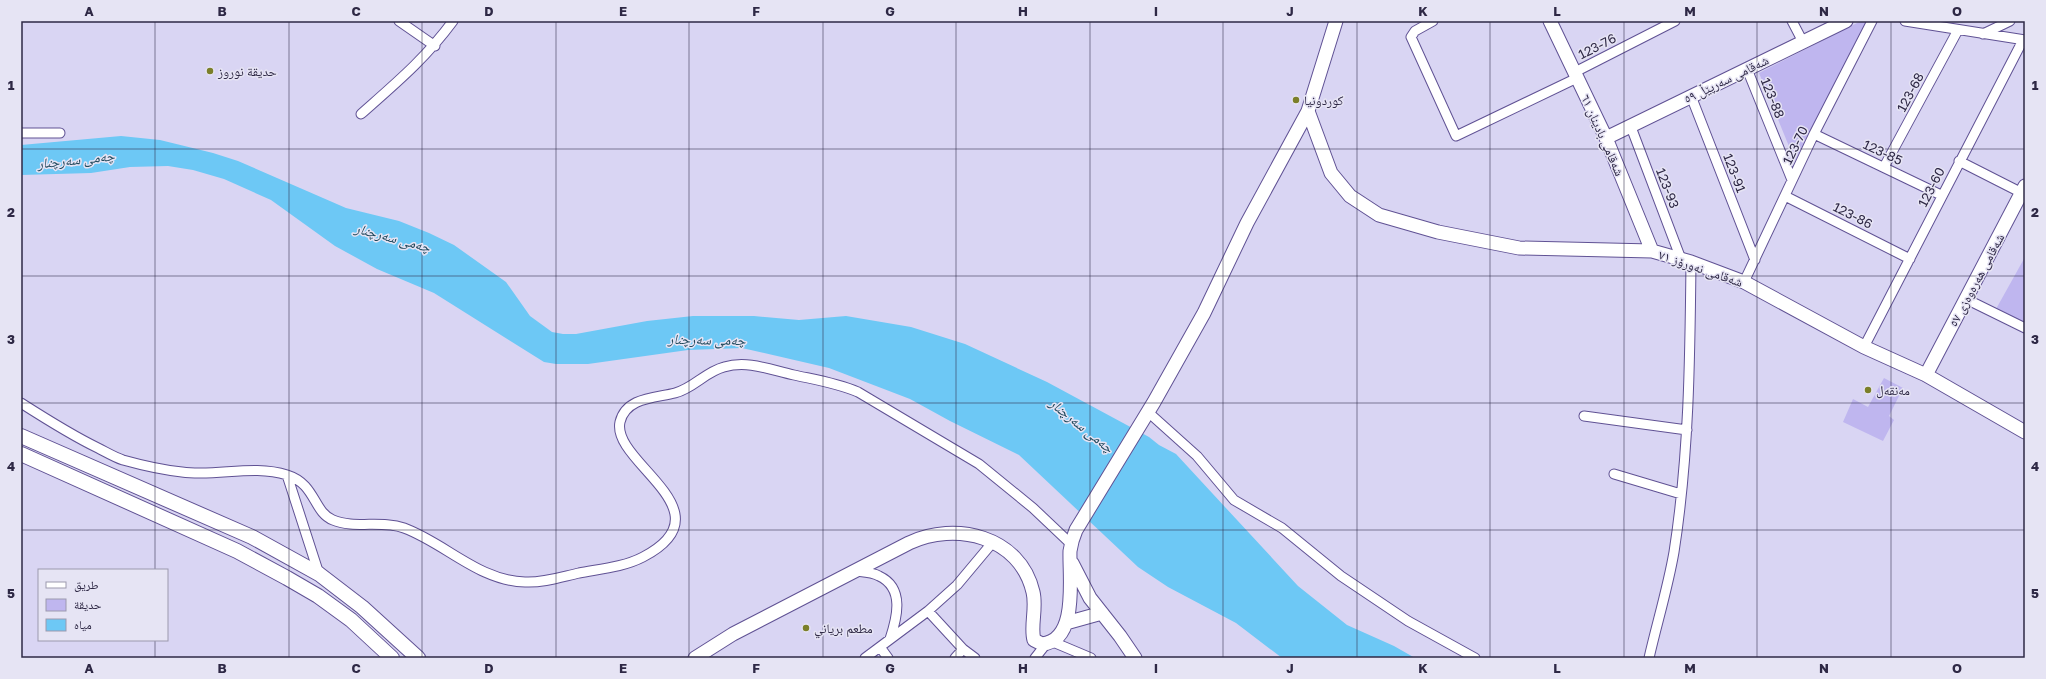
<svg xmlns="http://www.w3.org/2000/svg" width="2046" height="679" font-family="'Golos Text','Noto Naskh Arabic',sans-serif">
  <rect width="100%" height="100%" fill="#d9d5f3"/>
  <path fill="#bfb6ef" d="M1861,21h6l-72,140 -36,-88z
    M2025,257v66l-29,-14z
    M1884,378l19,10 -14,28 5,4 -11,21 -40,-19 10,-23 15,8z"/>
  <path fill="#6dc8f5" d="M121,136l39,4 53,13 25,8 108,47 53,13 30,12 25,12 52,37 24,34 22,16 11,2h13l71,-13 46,-5h61l45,4 47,-4 65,11 54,17 82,38 102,55 10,8 17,9 122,132 49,39 47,21 21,12h-133l-46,-35 -68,-36 -30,-20 -119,-112 -69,-34 -40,-22 -81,-31 -87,-20 -54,2 -100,14h-32l-12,-2 -110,-69 -57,-24 -42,-23 -64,-46 -47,-21 -31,-9 -25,-4 -38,1 -39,6 -70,2v-30z"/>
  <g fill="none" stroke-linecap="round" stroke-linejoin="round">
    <g stroke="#605294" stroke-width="11">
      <path id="street" d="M399,21l36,25
        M1433,21l-18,10 -4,6 45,99 121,-58
        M1792,21l11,21
        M1905,21l120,19
        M1983,34l27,-13
        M1747,69l45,111
        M1575,72l100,-51
        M1691,96l64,164
        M361,114c35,-31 64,-55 92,-93
        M1631,127l50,132
        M21,133h39
        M1814,134l127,61
        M1959,161l63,32
        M1884,167l74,-137
        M1785,196l125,63
        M1744,282l70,-148 58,-113
        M1966,299l59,29
        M1864,347l159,-307
        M21,403c25,16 50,32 77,45 8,4 16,9 25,12 18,5 40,10 59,12 35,5 71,-8 105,3 29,9 26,37 46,45 21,9 49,0 71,8 41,15 75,53 121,54 18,1 36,-5 54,-9 21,-4 45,-6 64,-16 88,-46 -32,-94 -23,-135 6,-25 36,-24 55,-29 19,-5 30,-21 49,-26 24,-7 47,3 70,8 23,5 43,8 64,17l121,72 54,44 38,36
        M1148,412l49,44 37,44 48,28 59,48 67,45 67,37
        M1584,416l103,14
        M1614,474l67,20
        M287,475l32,99
        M855,571c8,1 17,1 24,5 26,12 18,42 11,63
        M928,611l35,38 12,9
        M1053,642l38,16
        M880,647l8,11
        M865,658l63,-47 29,-26 36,-43
        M955,658l8,-9
        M1035,658l11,-14
        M1649,658c8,-35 19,-71 25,-106 15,-96 16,-193 17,-290"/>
    </g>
    <g stroke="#605294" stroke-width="15">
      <path id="secondary" d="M1550,21l56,117 46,113
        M1308,111l23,62 19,23 29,19 59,17 81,16 133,3 39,11 53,20 120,65 62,28 99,57
        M1606,138l240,-117
        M1926,375l99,-189
        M1072,563l18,35 30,38 15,22
        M1066,623l36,-10
        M695,658l38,-24 176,-91c46,-22 111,-7 124,49 4,16 -3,35 1,48l8,4c37,-3 27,-68 28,-93 1,-7 3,-14 6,-21l78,-128 50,-89 43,-90 61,-112 28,-90"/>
    </g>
    <g stroke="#605294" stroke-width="16">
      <path id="primary" d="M21,436l231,101 67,37 43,33 56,51
        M21,454l216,97 50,27 31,18 33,24 41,38"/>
    </g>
    <use href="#street" stroke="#fff" stroke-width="9"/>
    <use href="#secondary" stroke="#fff" stroke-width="13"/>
    <use href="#primary" stroke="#fff" stroke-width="14"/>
  </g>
  <path fill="none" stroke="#2e2845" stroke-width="1" stroke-opacity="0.55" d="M155,21v549M289,21v637M422,21v637M556,21v637M689,21v637M823,21v637M956,21v637M1090,21v637M1223,21v637M1357,21v637M1490,21v637M1624,21v637M1757,21v637M1891,21v637M21,149h2004M21,276h2004M21,403h2004M21,530h2004M155,640v18"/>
  <g fill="#7b7f29" stroke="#e6e4f4" stroke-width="1.5">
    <circle cx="210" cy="71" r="4"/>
    <circle cx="1296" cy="100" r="4"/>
    <circle cx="1868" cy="390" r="4"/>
    <circle cx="806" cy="628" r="4"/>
  </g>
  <g text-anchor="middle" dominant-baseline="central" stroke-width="3" stroke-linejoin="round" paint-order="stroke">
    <g font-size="13" fill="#2e2845" stroke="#e6e4f4">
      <text transform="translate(1597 46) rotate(-27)">123-76</text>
      <text transform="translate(1726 79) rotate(-26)">شەقامی سەرپێڵ ٥٩</text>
      <text transform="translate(1910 92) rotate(-62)">123-68</text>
      <text transform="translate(1773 98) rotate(68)">123-88</text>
      <text transform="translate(1603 135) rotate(66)">شەقامی بادینان ٦١</text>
      <text transform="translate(1795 145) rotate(-64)">123-70</text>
      <text transform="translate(1883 152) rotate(25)">123-85</text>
      <text transform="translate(1735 173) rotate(69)">123-91</text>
      <text transform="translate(1931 187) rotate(-63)">123-60</text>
      <text transform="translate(1668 188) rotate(69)">123-93</text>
      <text transform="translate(1853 215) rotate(27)">123-86</text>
      <text transform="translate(1701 268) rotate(19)">شەقامی نەورۆز ٧١</text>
      <text transform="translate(1976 280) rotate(-62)">شەقامی هەرەوەزی ٥٧</text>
    </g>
    <g font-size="13" fill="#2e2845" stroke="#e6e4f4" text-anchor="start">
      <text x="218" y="71">حديقة نوروز</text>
      <text x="1304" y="100">كوردونيا</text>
      <text x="1876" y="390">مەنقەل</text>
      <text x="814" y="628">مطعم برياني</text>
    </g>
    <g font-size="14" font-style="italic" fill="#21495c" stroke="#e6e4f4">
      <text transform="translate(76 159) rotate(-6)">چەمی سەرچنار</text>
      <text transform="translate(393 237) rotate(15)">چەمی سەرچنار</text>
      <text transform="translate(707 339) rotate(1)">چەمی سەرچنار</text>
      <text transform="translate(1082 425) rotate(39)">چەمی سەرچنار</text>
    </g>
  </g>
  <rect width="2046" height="679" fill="none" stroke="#e6e4f4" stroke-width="44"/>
  <rect x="38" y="569" width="130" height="72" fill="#e6e4f4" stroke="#9c99ae"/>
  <rect x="46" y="582" width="20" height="6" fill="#ffffff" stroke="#9c99ae"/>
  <text x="74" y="589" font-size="12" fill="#2e2845">طريق</text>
  <rect x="46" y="599" width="20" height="12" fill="#bfb6ef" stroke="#9c99ae"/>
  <text x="74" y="609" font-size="12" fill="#2e2845">حديقة</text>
  <rect x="46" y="619" width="20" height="12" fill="#6dc8f5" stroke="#9c99ae"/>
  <text x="74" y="629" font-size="12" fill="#2e2845">مياه</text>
  <rect x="22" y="22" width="2002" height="635" fill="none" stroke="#2e2845" stroke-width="1.5"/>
  <g font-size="13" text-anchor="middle" font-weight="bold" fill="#2e2845">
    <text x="89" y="16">A</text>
    <text x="222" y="16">B</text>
    <text x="356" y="16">C</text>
    <text x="489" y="16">D</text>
    <text x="623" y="16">E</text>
    <text x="756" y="16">F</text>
    <text x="890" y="16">G</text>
    <text x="1023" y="16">H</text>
    <text x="1156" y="16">I</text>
    <text x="1290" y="16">J</text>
    <text x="1423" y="16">K</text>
    <text x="1557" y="16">L</text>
    <text x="1690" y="16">M</text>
    <text x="1824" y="16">N</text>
    <text x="1957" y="16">O</text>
    <text x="11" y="90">1</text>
    <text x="2035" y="90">1</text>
    <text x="11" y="217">2</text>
    <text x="2035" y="217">2</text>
    <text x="11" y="344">3</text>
    <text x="2035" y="344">3</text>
    <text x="11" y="471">4</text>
    <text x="2035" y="471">4</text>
    <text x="11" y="598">5</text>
    <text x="2035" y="598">5</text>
    <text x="89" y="673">A</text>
    <text x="222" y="673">B</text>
    <text x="356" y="673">C</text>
    <text x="489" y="673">D</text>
    <text x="623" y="673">E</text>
    <text x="756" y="673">F</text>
    <text x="890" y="673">G</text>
    <text x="1023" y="673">H</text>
    <text x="1156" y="673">I</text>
    <text x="1290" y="673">J</text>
    <text x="1423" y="673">K</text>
    <text x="1557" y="673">L</text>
    <text x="1690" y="673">M</text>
    <text x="1824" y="673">N</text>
    <text x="1957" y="673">O</text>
  </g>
</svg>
